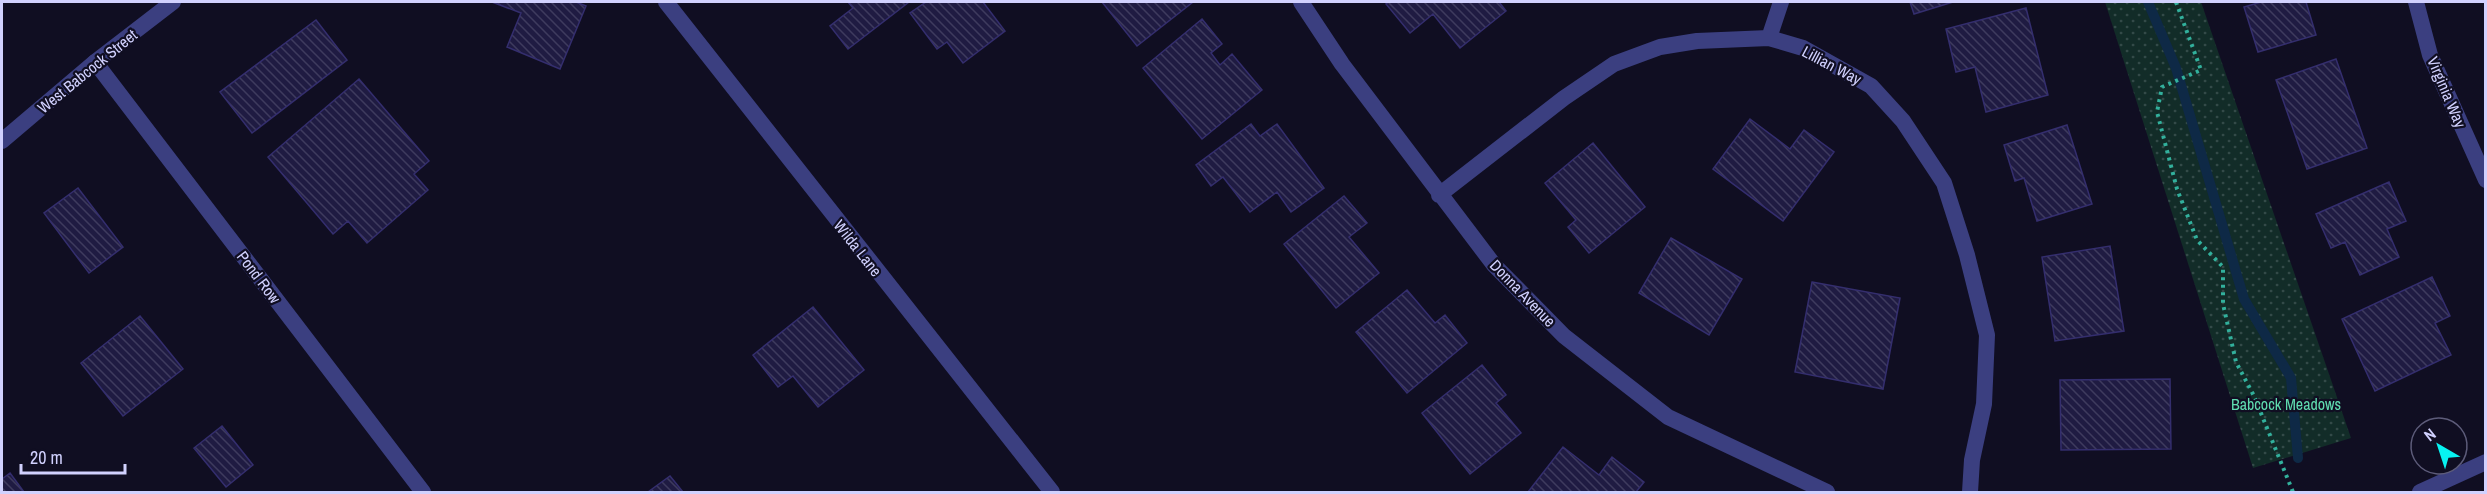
<svg xmlns="http://www.w3.org/2000/svg" width="2487" height="494" font-family="'Archivo Narrow',sans-serif">
  <defs>
    <pattern id="park-dots" width="8" height="8" patternUnits="userSpaceOnUse" patternTransform="scale(1.5)"><rect width="8" height="8" fill="#122c28"/><path d="M2 2h.1M6 6h.1" fill="none" stroke="#334a48" stroke-width="1.8" stroke-linecap="round"/></pattern>
    <pattern id="building-back-hatch" width="6" height="6" patternUnits="userSpaceOnUse" patternTransform="scale(1.5)"><rect width="6" height="6" fill="#1f1b42"/><path d="M-1 5l2 2M0 0l6 6M5-1l2 2" fill="none" stroke="#3e3b5e"/></pattern>
  </defs>
  <rect width="100%" height="100%" fill="#100e22"/>
  <path fill="url(#park-dots)" d="M2105,2h96l150,436 -98,30z"/>
  <g fill="none" stroke-linecap="round" stroke-linejoin="round">
    <path stroke="#0e2946" stroke-width="10" d="M2148,2l28,66 68,231 47,79 7,80"/>
  </g>
  <path fill="url(#building-back-hatch)" stroke="#342e6e" stroke-width="1.5" d="M492,2h84l10,4 -26,63 -53,-22 14,-34z
    M848,2h61l-61,47 -18,-23 23,-18z
    M926,2h57l22,29 -42,32 -16,-21 -10,7 -27,-36z
    M1102,2h91l-56,44z
    M1389,2h110l7,9 -46,37 -27,-34 -23,19 -24,-29z
    M1910,2h43l-39,12z
    M2261,2h45l10,33 -58,17 -14,-45z
    M2026,8l22,87 -62,17 -11,-45 -19,5 -10,-43z
    M1202,19l20,25 -11,9 9,12 12,-11 30,36 -60,49 -59,-71z
    M316,20l31,40 -95,73 -32,-41z
    M2336,59l31,89 -60,21 -31,-89z
    M359,79l70,82 -15,13 14,16 -61,53 -19,-22 -15,13 -65,-77z
    M1750,119l40,30 14,-19 30,22 -51,69 -70,-52z
    M1251,124l9,12 17,-12 47,64 -33,24 -14,-20 -27,20 -27,-35 -12,9 -15,-21z
    M2067,125l25,79 -55,17 -13,-43 -9,3 -11,-36z
    M1593,143l52,64 -56,46 -21,-26 8,-7 -31,-37z
    M2389,182l17,39 -19,8 12,28 -39,18 -15,-33 -14,6 -15,-34z
    M78,188l45,59 -34,26 -45,-60z
    M1344,196l23,27 -18,14 30,36 -43,35 -52,-64z
    M1671,238l71,41 -33,56 -70,-42z
    M2110,246l14,85 -69,10 -13,-84z
    M2432,277l18,39 -15,7 16,32 -76,36 -33,-72z
    M1812,282l88,16 -17,91 -88,-17z
    M1407,290l28,33 10,-8 22,28 -60,50 -51,-61z
    M813,307l51,63 -46,37 -25,-31 -15,11 -25,-32z
    M140,316l43,53 -60,47 -42,-53z
    M1482,365l24,30 -10,8 25,30 -51,41 -48,-61z
    M2170,379l1,70 -110,1 -1,-70z
    M222,426l31,39 -27,22 -32,-39z
    M1563,447l36,28 13,-18 32,25 -8,10h-108z
    M10,473l14,19h-22v-13z
    M670,476l13,16h-35z"/>
  <g fill="none" stroke-linecap="round" stroke-linejoin="round">
    <path stroke="#32b09c" stroke-width="4" stroke-dasharray="3 4.5" stroke-linecap="butt" d="M2176,2l25,68 -39,17 -5,25 20,77 20,51 26,27v37l13,58 18,34 39,96"/>
    <path stroke="#3b3f80" stroke-width="16" d="M666,2l386,490
      M1301,2l41,62 152,201 70,71 104,81 159,75
      M2416,2l14,53 56,125
      M1769,38l12,-36
      M95,62l328,430
      M1439,195l125,-97 50,-34 46,-17 37,-6 72,-3 34,10 68,38 32,35 41,62 23,72 20,80 -3,69 -12,56 -2,32
      M2420,492l66,-30"/>
    <path stroke="#3b3f80" stroke-width="16" d="M2,141l93,-79 78,-60"/>
  </g>
  <g text-anchor="middle" dominant-baseline="central" stroke-width="4.5" stroke-linejoin="round" paint-order="stroke">
    <g font-size="16" fill="#d1d1fe" stroke="#100e22">
      <text transform="translate(1832 65) rotate(28)">Lillian Way</text>
      <text transform="translate(87 71) rotate(-39)">West Babcock Street</text>
      <text transform="translate(2447 92) rotate(67)">Virginia Way</text>
      <text transform="translate(858 248) rotate(52)">Wilda Lane</text>
      <text transform="translate(259 277) rotate(53)">Pond Row</text>
      <text transform="translate(1523 293) rotate(46)">Donna Avenue</text>
    </g>
    <g font-size="16" fill="#5fdbaf" stroke="#100e22">
      <text x="2286" y="404">Babcock Meadows</text>
    </g>
  </g>
  <rect width="2487" height="494" fill="none" stroke="#d1d1fe" stroke-width="6"/>
  <g transform="translate(2439 446) rotate(321)"><circle r="28" fill="#100e22" stroke="#5d5c7a" stroke-width="1.5"/>
  <path d="M0-4.5L10 22L0 15L-10 22Z" fill="#07f3f2"/>
  <text y="-9" font-size="16" font-weight="bold" text-anchor="middle" fill="#d1d1fe">N</text>
  </g>
  <path d="M21 464v9h104v-9" fill="none" stroke="#d1d1fe" stroke-width="3"/>
  <text x="30" y="464" font-size="18" fill="#d1d1fe" stroke="#100e22" stroke-width="4.5" paint-order="stroke">20 m</text>
</svg>
